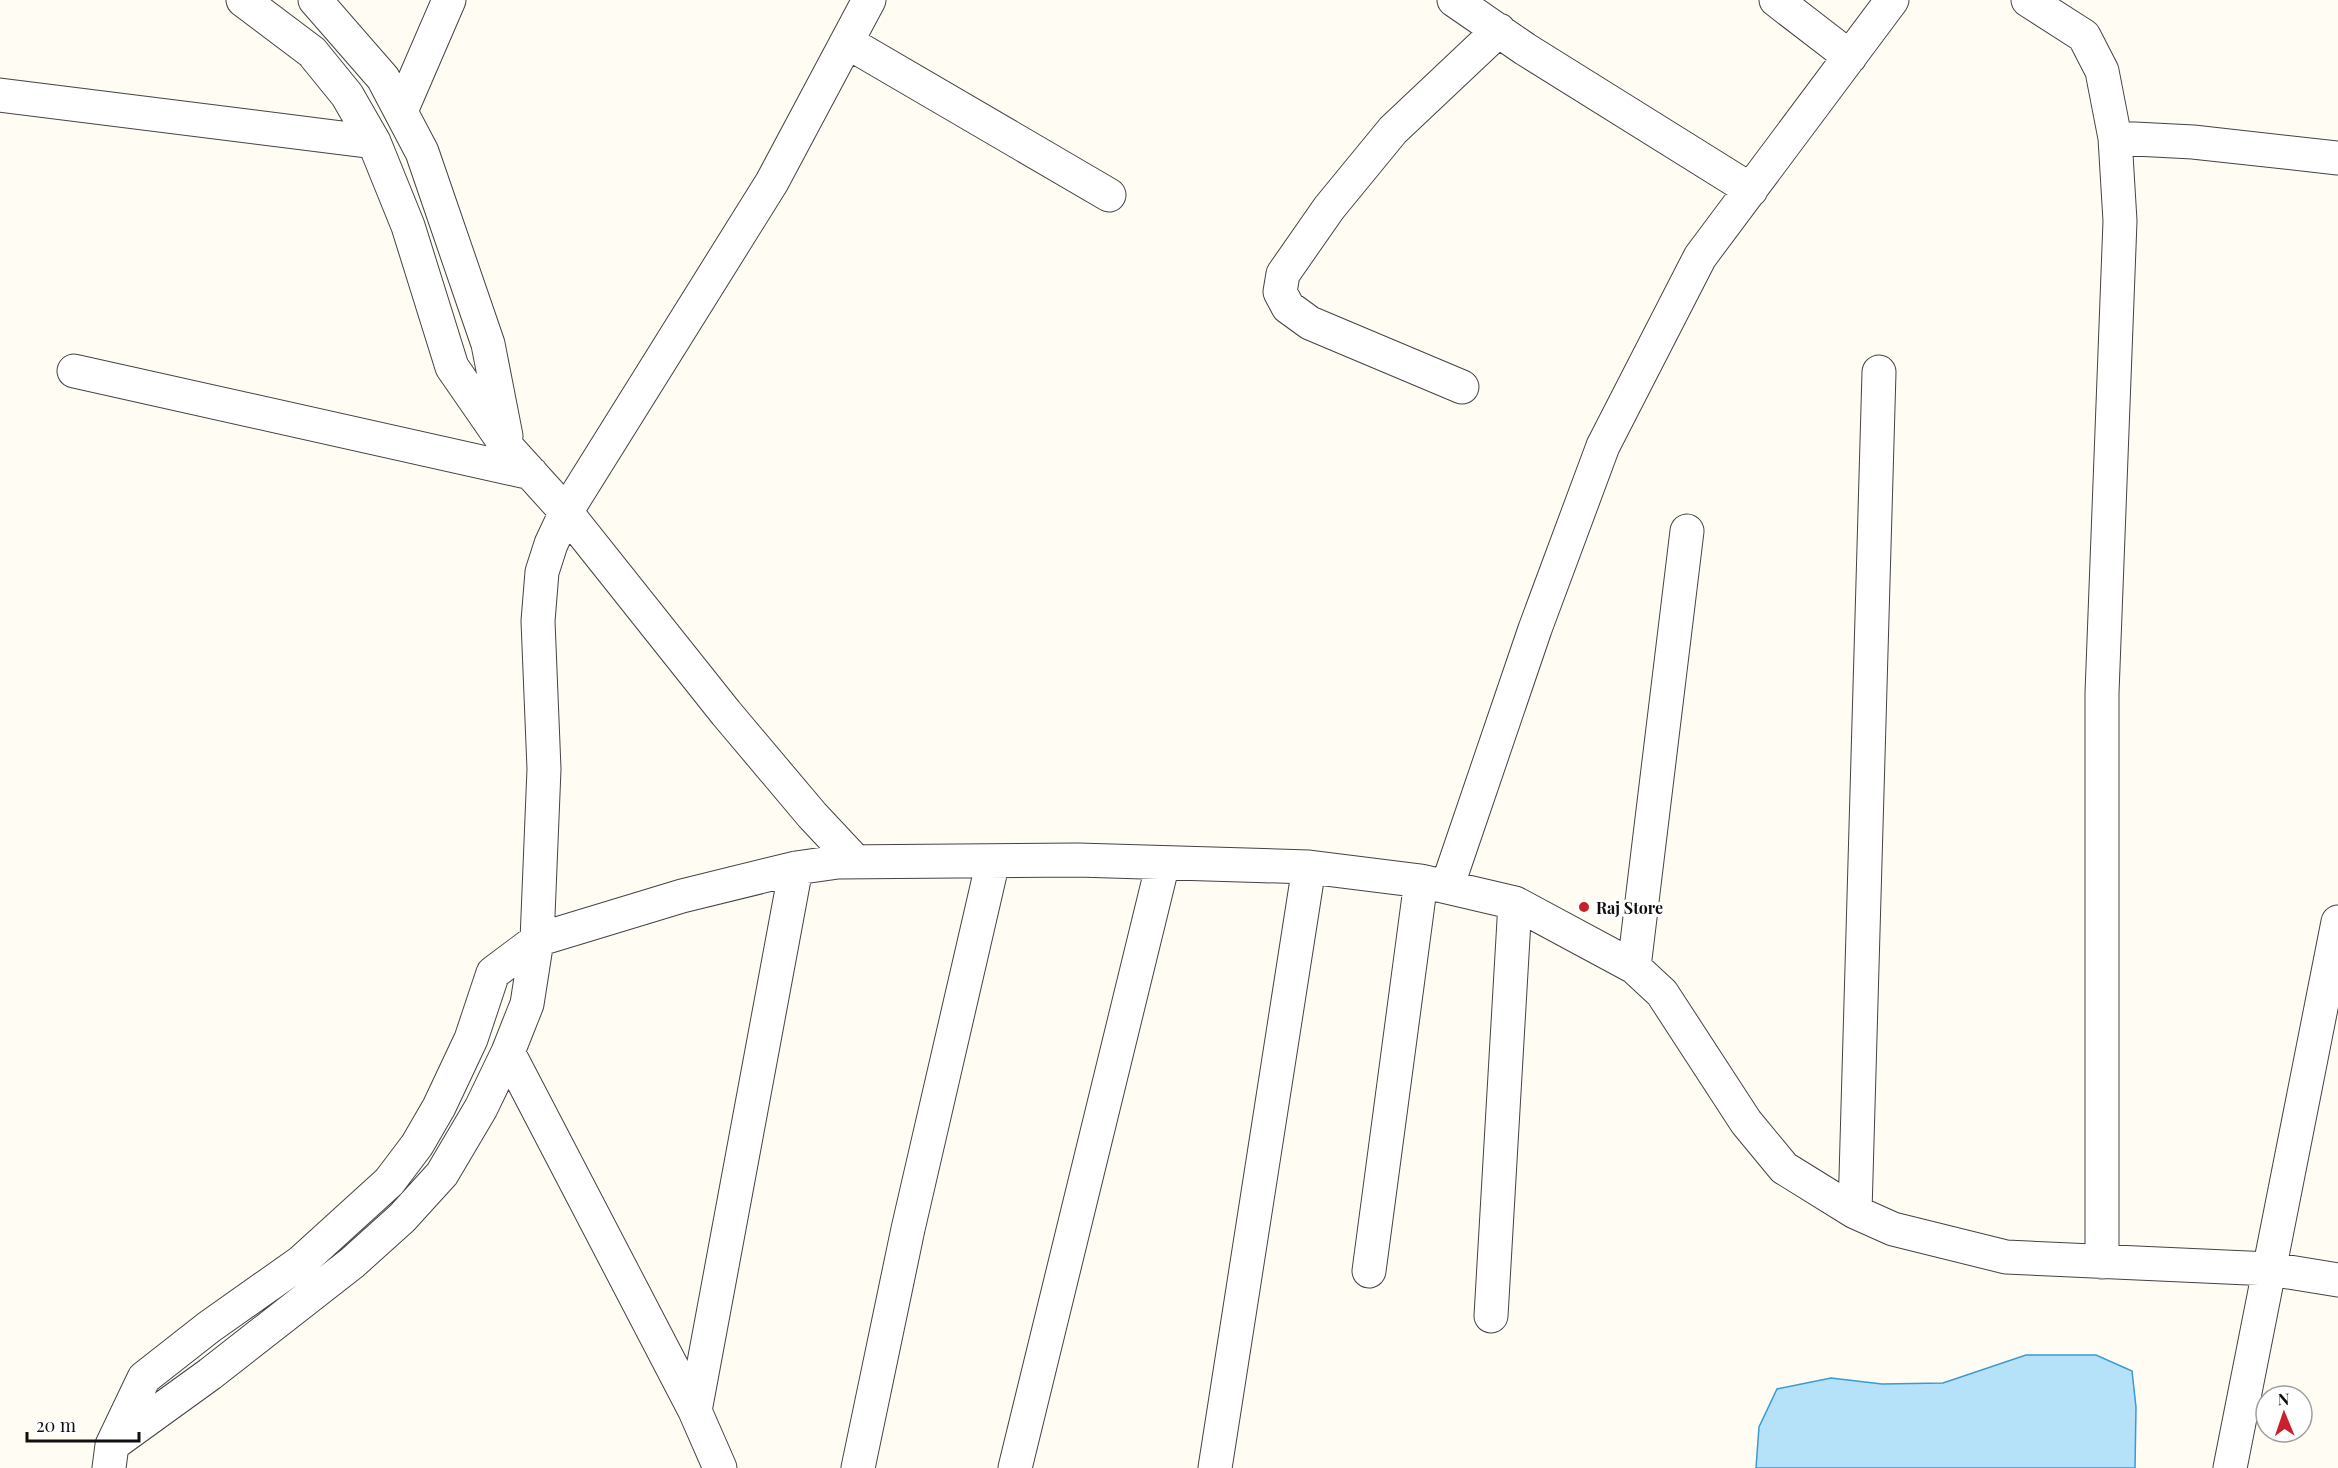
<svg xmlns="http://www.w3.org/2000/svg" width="2338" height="1468" font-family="'Playfair Display',serif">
  <rect width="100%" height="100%" fill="#fffcf3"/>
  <path fill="#b5e2f9" stroke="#399ad4" stroke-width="1.5" d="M2026,1355h70l36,16 4,36 -1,61h-379l3,-41 18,-38 54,-11 51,6 61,-1z"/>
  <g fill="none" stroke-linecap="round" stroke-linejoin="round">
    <g stroke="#434343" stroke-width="35">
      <path id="minor" d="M243,0l69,52 35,43 27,47 34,84 44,141 56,81 58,64 160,201 86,102 44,47
        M315,0l68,78 39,74 66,192 18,92
        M1454,0l71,49 226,141
        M1776,0l74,57
        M2028,0l56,36 18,35 13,67 5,83 -18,472v569
        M847,42l262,153
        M0,95l374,47
        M401,111l48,-111
        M2115,138l78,4 145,16
        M74,371l457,102
        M1462,387l-152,-64 -22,-16 -8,-15 3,-18 46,-66 64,-78 106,-100
        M1447,887l88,-258 68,-183 97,-189 192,-257
        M1634,967l53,-436
        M508,1052l187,359 25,57
        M1855,1212l24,-840
        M1369,1271l52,-390
        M1491,1316l24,-413
        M695,1411l101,-543
        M116,1442l94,-68 142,-111 50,-45 40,-44 39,-66 27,-56 19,-48 10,-64 7,-171 -6,-148 4,-49 9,-28 15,-32 206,-330 97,-182
        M109,1468l3,-23 32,-67 65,-51 92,-65 88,-80 28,-37 22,-38 32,-68 22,-66 44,-33 145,-44 114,-28 42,-6 240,-2 231,7 112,14 94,22 119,64 28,26 84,129 38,46 71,44 38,17 113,28 264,12 68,11
        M858,1468l50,-239 85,-368
        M1015,1468l148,-605
        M1215,1468l94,-601
        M2230,1468l108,-546"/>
    </g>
    <use href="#minor" stroke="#fff" stroke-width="33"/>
  </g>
  <circle fill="#c8202d" stroke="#fff" stroke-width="2" cx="1584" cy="907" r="6"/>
  <g text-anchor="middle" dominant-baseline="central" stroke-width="6" stroke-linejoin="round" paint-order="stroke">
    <g font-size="16" font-weight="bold" fill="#101010" stroke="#fff" text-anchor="start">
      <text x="1596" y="907">Raj Store</text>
    </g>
  </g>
  <g transform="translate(2284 1414) rotate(358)"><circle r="28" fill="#ffffff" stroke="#9f9f9f" stroke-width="1.5"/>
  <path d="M0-4.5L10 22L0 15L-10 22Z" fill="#c8202d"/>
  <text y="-9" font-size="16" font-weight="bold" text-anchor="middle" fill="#101010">N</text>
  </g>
  <path d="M27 1432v9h112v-9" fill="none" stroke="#101010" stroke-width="3"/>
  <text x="36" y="1432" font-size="18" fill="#101010" stroke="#ffffff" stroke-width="4.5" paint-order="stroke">20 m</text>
</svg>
